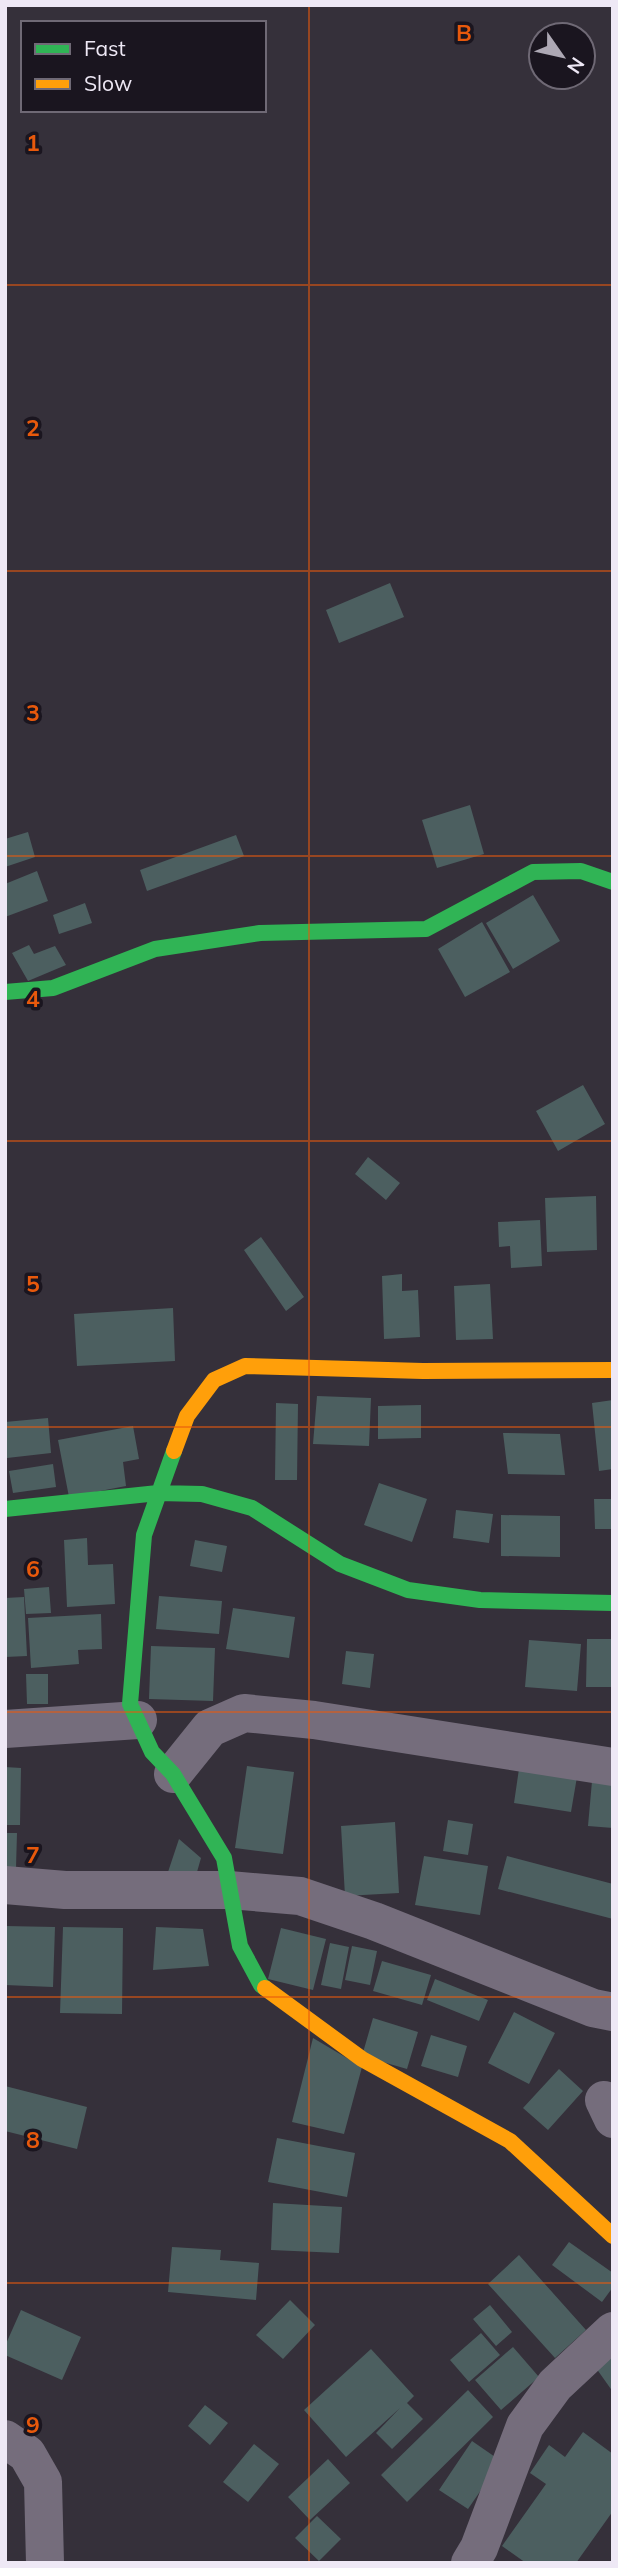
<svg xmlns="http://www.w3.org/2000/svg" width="618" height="2568" font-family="Mulish,sans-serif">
  <rect width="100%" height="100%" fill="#35303a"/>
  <path fill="#4c5f60" d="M390,583l14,34 -65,26 -13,-33z
    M470,805l14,49 -47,14 -15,-48z
    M28,832l7,25 -30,10v-28z
    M236,835l8,21 -97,35 -7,-21z
    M37,871l11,30 -43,16v-33z
    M533,895l27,46 -47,28 -27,-46z
    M85,903l7,20 -33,11 -6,-19z
    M482,922l28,50 -45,25 -27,-48z
    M29,945l5,9 21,-8 11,19 -38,16 -16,-28z
    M583,1085l22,39 -47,27 -22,-40z
    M368,1157l32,26 -14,17 -31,-26z
    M596,1196l1,54 -50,2 -2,-54z
    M540,1220l2,46 -31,2 -1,-22 -11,1 -1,-25z
    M261,1237l43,60 -18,14 -42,-61z
    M402,1274v17l16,-1 2,47 -36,2 -2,-63z
    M490,1284l3,55 -37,1 -2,-54z
    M173,1308l2,53 -98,5 -3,-52z
    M317,1396l54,2 -2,48 -56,-2z
    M613,1400v69l-14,2 -7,-68z
    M276,1403l22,1 -1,76h-22z
    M421,1405v33l-43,1v-33z
    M48,1418l3,35 -44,5 -2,-36z
    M133,1426l6,33 -16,3 3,24 -57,11 -11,-57z
    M503,1433l57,1 5,41 -57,-1z
    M53,1464l3,23 -43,6 -4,-22z
    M379,1483l48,16 -15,43 -48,-17z
    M594,1499h19v30h-18z
    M456,1510l37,4 -4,29 -36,-5z
    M501,1515l59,1v41l-59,-1z
    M87,1538l1,27 25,-1 2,40 -48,3 -3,-67z
    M195,1540l32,6 -5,26 -32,-6z
    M49,1587l2,26 -25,1 -2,-25z
    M159,1596l63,5 -3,33 -63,-5z
    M24,1597l3,59 -22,1v-59z
    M233,1608l62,9 -6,41 -63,-9z
    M101,1614l1,35 -24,1 1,14 -48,4 -3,-50z
    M587,1639h26v48h-27z
    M529,1640l52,4 -4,47 -52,-4z
    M151,1646l64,2 -2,53 -64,-2z
    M346,1651l28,3 -4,34 -28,-4z
    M26,1674h22v30h-21z
    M520,1762l58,9 -7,41 -57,-9z
    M247,1766l47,6 -11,82 -48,-6z
    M5,1767l16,1 -1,57h-15z
    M593,1770l20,2v56l-25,-2z
    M448,1820l25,4 -5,31 -25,-4z
    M395,1822l4,71 -54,3 -4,-70z
    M5,1833h12l-1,35 -11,-1z
    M179,1839l22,19 -4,14h-29z
    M424,1856l64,10 -8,49 -65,-10z
    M507,1856l106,28v35l-115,-30z
    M5,1926l50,1 -2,60 -48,-2z
    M63,1927l60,1 -1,86 -62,-1z
    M156,1927l47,2 6,37 -56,4z
    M281,1928l45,11 -13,51 -45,-11z
    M330,1943l19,4 -8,42 -20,-4z
    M352,1946l25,5 -7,34 -25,-5z
    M382,1961l49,14 -9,30 -49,-14z
    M435,1979l53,21 -9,21 -52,-21z
    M514,2012l41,21 -26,51 -41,-21z
    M373,2018l45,14 -11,37 -45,-13z
    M431,2035l36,11 -9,31 -37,-11z
    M313,2038l49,29 -18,67 -52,-12z
    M559,2069l24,22 -35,39 -25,-22z
    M5,2086l82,21 -10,42 -72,-18z
    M277,2138l78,15 -8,44 -79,-15z
    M273,2203l69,4 -3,46 -68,-3z
    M569,2242l44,31v14l-11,15 -50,-37z
    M172,2247l49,3 -1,10 39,3 -3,37 -88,-8z
    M519,2255l67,75 -31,28 -67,-74z
    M290,2300l25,25 -32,34 -27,-24z
    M490,2305l22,27 -16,14 -23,-27z
    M21,2310l60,27 -19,43 -57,-25v-9z
    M481,2333l19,22 -31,27 -19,-22z
    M513,2347l26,30 -38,33 -26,-30z
    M371,2349l43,47 -7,7 16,16 -31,30 -16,-16 24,-25 -54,49 -42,-47z
    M613,2356v36l-17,-24z
    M468,2390l25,27 -86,85 -26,-27z
    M205,2405l23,18 -18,22 -22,-19z
    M583,2432l30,22v57l-37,52h-50l-24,-17 44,-62 -16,-11 19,-28 16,12z
    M472,2441l29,20 -33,48 -29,-19z
    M254,2444l25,20 -31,38 -25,-20z
    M328,2459l22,24 -40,37 -22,-23z
    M317,2516l24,23 -22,22 -24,-23z"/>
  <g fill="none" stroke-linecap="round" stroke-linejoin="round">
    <path stroke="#756d7c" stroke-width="38" d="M5,1729l133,-9
      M173,1774l37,-46 34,-15 70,7 299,47
      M5,1885l60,5h164l71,6 74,25 219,87 20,4
      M604,2100l9,19
      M5,2439l22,15 16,28 2,81
      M470,2563l9,-15 46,-122 30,-41 58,-54"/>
    <path stroke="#30b455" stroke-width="16" d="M5,992l48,-4 102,-39 105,-16 166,-4 107,-57 48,-1 32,11
      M174,1451l-30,84 -14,169 22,48 21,22 51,84 16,88 21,39 4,3
      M5,1509l153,-16 44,1 50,14 88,56 68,26 72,10 133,3"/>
    <path stroke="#ff9f0a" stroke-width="16" d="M174,1451l13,-35 27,-36 31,-14 178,5 190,-1
      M265,1988l97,71 148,82 103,95"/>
  </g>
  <path fill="none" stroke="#e8590c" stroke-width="2" stroke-opacity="0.55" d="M309,5v2558M5,285h608M5,571h608M5,856h608M5,1141h608M5,1427h608M5,1712h608M5,1997h608M5,2283h608"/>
  <g font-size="23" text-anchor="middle" font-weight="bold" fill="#e8590c" stroke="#1a151f" stroke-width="7" stroke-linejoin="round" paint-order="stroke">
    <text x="464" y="41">B</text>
    <text x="33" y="151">1</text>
    <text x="33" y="436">2</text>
    <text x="33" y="721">3</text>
    <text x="33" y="1007">4</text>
    <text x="33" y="1292">5</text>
    <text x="33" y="1577">6</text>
    <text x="33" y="1863">7</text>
    <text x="33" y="2148">8</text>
    <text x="33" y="2433">9</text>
  </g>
  <rect width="618" height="2568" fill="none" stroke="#eee8f5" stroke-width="14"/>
  <rect x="21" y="21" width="245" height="91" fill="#1a151f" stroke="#6f6975" stroke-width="2"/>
  <rect x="35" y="44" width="35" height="10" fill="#30b455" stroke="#6f6975" stroke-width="2"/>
  <text x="84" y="56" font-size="21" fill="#eee8f5">Fast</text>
  <rect x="35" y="79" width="35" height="10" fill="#ff9f0a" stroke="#6f6975" stroke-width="2"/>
  <text x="84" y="91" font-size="21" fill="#eee8f5">Slow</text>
  <g transform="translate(562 56) rotate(124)"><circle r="33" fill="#1a151f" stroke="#6f6975" stroke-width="2"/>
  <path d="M0-5L12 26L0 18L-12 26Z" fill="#ada8b4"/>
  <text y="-10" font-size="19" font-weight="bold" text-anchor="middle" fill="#eee8f5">N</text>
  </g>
</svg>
